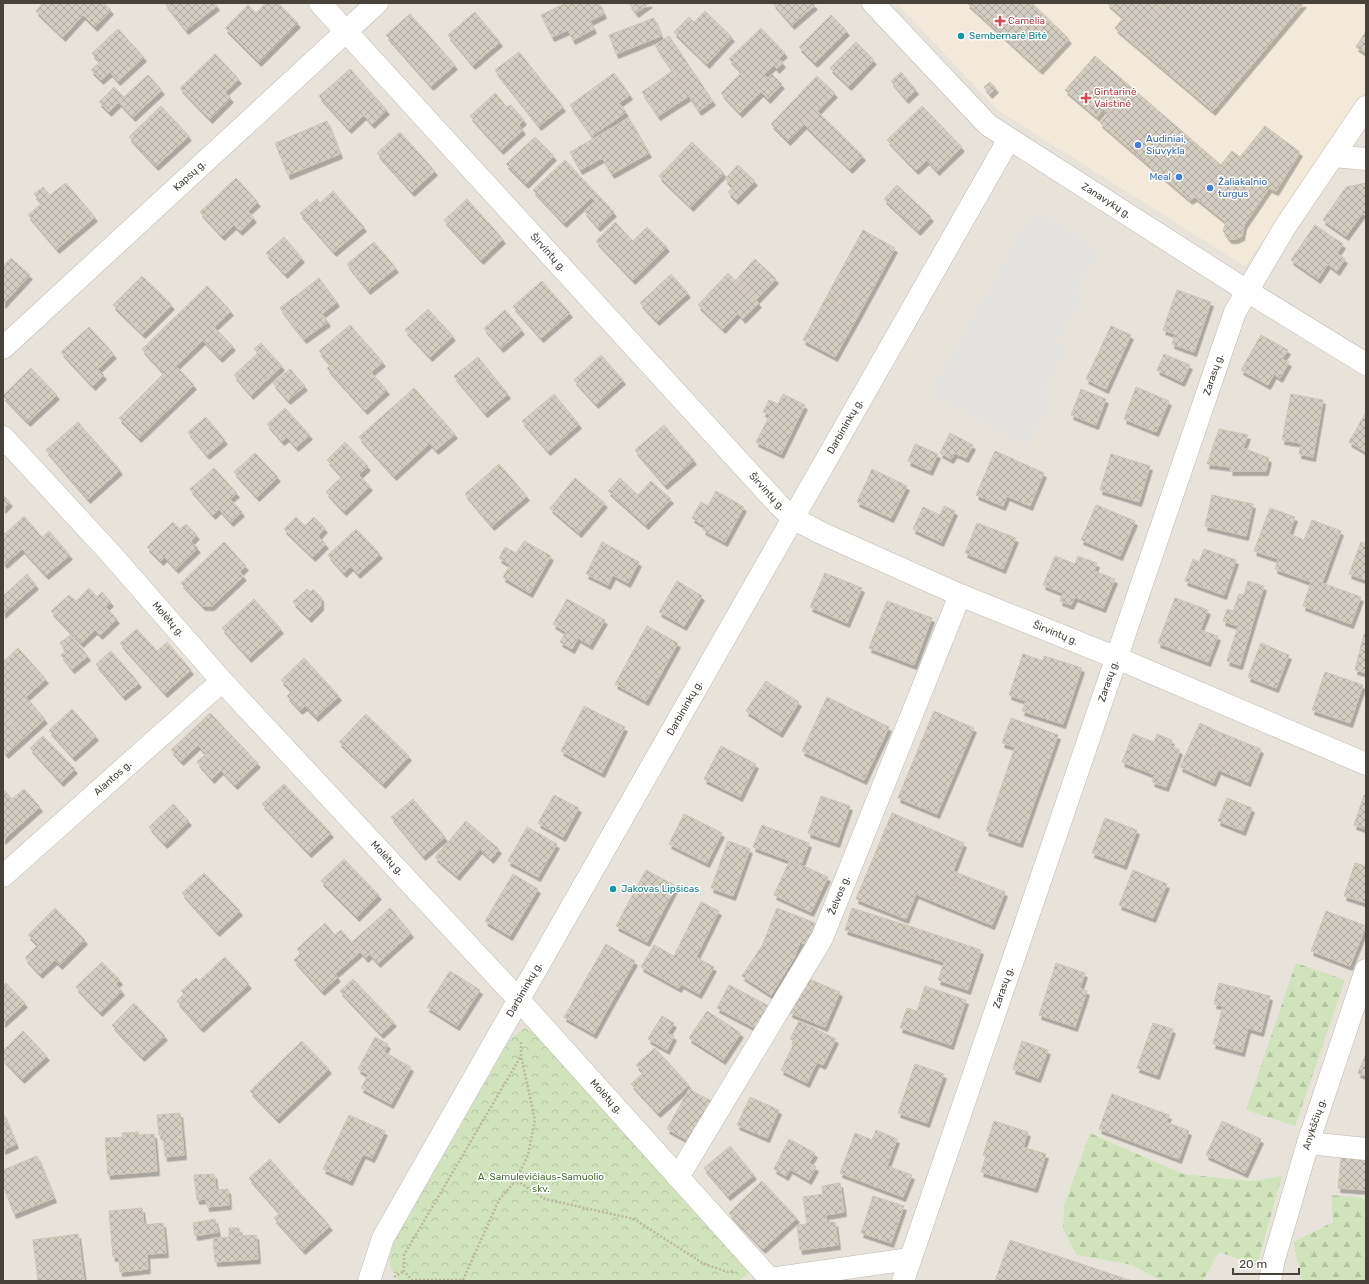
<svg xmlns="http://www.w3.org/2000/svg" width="1369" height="1284" font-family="Rubik,sans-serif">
  <defs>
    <pattern id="forest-firs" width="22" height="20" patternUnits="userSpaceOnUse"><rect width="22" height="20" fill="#d0e3ba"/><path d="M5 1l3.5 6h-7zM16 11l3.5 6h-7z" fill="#b4c4a1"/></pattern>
    <pattern id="park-crowns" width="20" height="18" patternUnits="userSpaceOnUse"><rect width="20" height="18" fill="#d0e3ba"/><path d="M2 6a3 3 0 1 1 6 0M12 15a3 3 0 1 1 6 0" fill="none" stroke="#b4c4a1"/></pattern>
    <pattern id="building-cross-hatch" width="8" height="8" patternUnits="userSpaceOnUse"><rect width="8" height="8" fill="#d4cec2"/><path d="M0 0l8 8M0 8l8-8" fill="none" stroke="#aea99f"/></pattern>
    <filter id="shadow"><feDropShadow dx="2.5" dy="4.5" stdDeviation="0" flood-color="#0004"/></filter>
  </defs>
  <rect width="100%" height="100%" fill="#f4f2ec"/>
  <path fill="#e7e3da" d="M3,3h894l101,107 247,156 121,-176v1108l-35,-2 2,26 -40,20 9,39h-99l16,-29 38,14 25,-90 -30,5 -69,-7 -93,-41 -26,72 -1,24 13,26 56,10 29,16h-1158z"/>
  <path fill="#f3e9da" d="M897,3h469v87l-121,176 -247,-156z"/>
  <path fill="url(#forest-firs)" d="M1296,963l49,17 -50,146 -49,-16z
    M1090,1133l93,41 69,7 30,-5 -25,90 -38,-14 -16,29h-42l-29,-16 -56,-10 -13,-26 1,-24z
    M1331,1195l35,3v83h-64l-9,-39 40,-20z"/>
  <path fill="url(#park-crowns)" d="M525,1028l13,8 210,227 1,11 -11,7h-338c-13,-15 -12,-19 -7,-37l117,-205z"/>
  <path fill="#e3e2df" d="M1033,211l67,38 -25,43 8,5 -26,45 10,6 -25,46 10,6 -26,47 -96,-55z"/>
  <path fill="url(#building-cross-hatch)" stroke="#cec5b6" filter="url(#shadow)" d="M43,3h61l7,7 -16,17 -12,-12 -20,22 -27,-26z
    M165,3h50l2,3 -31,24z
    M266,3h12l20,20 -39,39 -34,-34 23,-23 8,8z
    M566,3h33l5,11 -14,7 4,8 -21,11 -5,-10 -16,7 -11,-22z
    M629,3h21l-14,10z
    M773,3h40l2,2 -23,20z
    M967,3h64l2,1 -30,32z
    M1107,3h57l-25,28z
    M1164,3h140l-91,108 -98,-83 9,-11 15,14z
    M1033,4l36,35 -29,31 -37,-34z
    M705,11l27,26 -25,27 -33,-32 15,-15 5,5z
    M475,12l25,30 -27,23 -25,-30z
    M410,14l45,51 -24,21 -45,-51z
    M831,15l16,16 -32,32 -16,-16z
    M654,18l7,18 -45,18 -7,-19z
    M761,28l24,25 -6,5 4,5 -6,6 -3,-4 -10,9 4,4 4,-4 10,10 -14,15 -39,-40z
    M118,29l26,28 -26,24 -8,-9 -9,8 -10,-10 9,-8 -8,-9z
    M1366,31v22l-10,-6z
    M669,36l44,65 -14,10 -44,-66z
    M856,42l18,18 -25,26 -19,-18z
    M519,52l44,55 -24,19 -44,-56z
    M215,54l24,25 -14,13 6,6 -21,21 -30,-31z
    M1095,56l36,31 -23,26 -5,-4 -6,8 -32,-27z
    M350,69l37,41 -15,14 -8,-9 -15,14 -30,-33z
    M672,71l17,25 -31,20 -16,-24z
    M742,72l19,20 -21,21 -19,-20z
    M901,72l15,18 -10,9 -15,-18z
    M614,73l16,22 -11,8 7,9 -34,24 -22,-31z
    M148,75l14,15 -29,27 -14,-15 -10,10 -10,-10 15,-15 10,10z
    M817,76l18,17 -47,48 -17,-17z
    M990,82l6,6 -6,6 -6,-7z
    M1131,87l90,78 -26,32 -5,3 -90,-77z
    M495,93l12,14 4,-2 13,15 -5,5 4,5 -22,20 -31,-34z
    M161,106l28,30 -33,30 -27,-29z
    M922,106l40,41 -25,24 -10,-11 -11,10 -29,-30z
    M817,111l46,45 -13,13 -46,-45z
    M629,118l20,35 -37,21 -10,-16 -22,12 -10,-18z
    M327,121l13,33 -52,21 -13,-32z
    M1265,126l35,26 -24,39 -7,-3 -25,37 -2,11 -6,3h-7l-6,-8 3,-9 -31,-25 37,-46 8,6z
    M400,132l35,39 -23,21 -35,-39z
    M535,137l19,19 -28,28 -20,-20z
    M692,142l32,31 -33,34 -32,-31z
    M565,160l49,52 -16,15 -14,-16 11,-10 -3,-4 -28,26 -31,-33z
    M738,165l17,16 -19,19 -8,-8 5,-5 -8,-8z
    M236,178l22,24 -10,9 6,7 -14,13 -6,-6 -12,11 -22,-24z
    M66,183l29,34 -38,32 -29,-34 14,-12 -8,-9 9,-7 7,8z
    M1366,183v32l-4,-1 -16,22 -23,-16 23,-33z
    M897,185l34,32 -13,14 -34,-32z
    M333,191l31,36 -30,25 -34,-39 17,-14 3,4z
    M467,199l36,40 -22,21 -37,-40z
    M615,222l18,19 14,-14 20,20 -34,33 -37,-39z
    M1315,225l28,19 -6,9 8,6 -8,12 -9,-7 -10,15 -27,-19z
    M863,230l32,18 -36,66 -32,-18z
    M284,237l18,21 -17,16 -19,-21z
    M374,242l22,26 -28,22 -21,-26z
    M11,258l19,17 -27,29v-38z
    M755,259l21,20 -20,21 -20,-20z
    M728,273l31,30 -16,16 -5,-6 -15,16 -25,-24z
    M671,274l17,19 -31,28 -17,-18z
    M142,276l30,29 -29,29 -30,-29z
    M319,278l18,24 -15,12 6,8 -24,17 -24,-31z
    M542,281l28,32 -29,25 -28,-32z
    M207,286l24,25 -17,16 19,19 -13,12 -17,-18 -27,26 18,19 -55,53 -20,-20 45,-45 -22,-24z
    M1177,290l34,12 -17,50 -22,-8 3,-10 -12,-4z
    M827,296l32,18 -24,43 -32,-17z
    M428,309l25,27 -23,21 -25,-27z
    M505,310l17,20 -21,18 -17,-20z
    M350,325l33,37 -12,10 16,18 -22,20 -38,-42 4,-3 -12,-14z
    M1111,326l20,9 -25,54 -20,-10z
    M89,327l25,27 -16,15 6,6 -11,11 -32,-34z
    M1261,335l27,15 -6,9 7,3 -9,16 -6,-4 -6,11 -27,-15z
    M261,343l21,23 -31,29 -17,-20 24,-22 -4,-4z
    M1164,354l26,11 -8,17 -25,-12z
    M601,355l22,25 -27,24 -22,-24z
    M478,357l30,37 -23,19 -31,-37z
    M31,368l26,27 -29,27 -25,-26z
    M290,369l15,17 -17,14 -15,-17z
    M1136,387l33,14 -13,31 -32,-13z
    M414,388l41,46 -19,16 -6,-7 -36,33 -35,-39z
    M1081,389l25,10 -10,26 -25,-10z
    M554,394l25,30 -31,27 -26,-30z
    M783,394l22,11 -24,49 -25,-12 14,-27 -7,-3 6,-12 9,4z
    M1291,394l32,6 -10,57 -14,-3 2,-11 -19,-3z
    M285,408l25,27 -14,12 -9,-10 -5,4 -15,-17z
    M1366,412v40l-17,-10z
    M206,417l19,23 -18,15 -19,-23z
    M78,422l42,48 -32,29 -42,-49z
    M664,425l30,35 -29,25 -30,-35z
    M1219,429l29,6 -5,13 26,10 -3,13h-36l1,-4 -24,-3z
    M950,433l23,12 -7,13 -11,-5 -4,6 -11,-6z
    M345,442l23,24 -9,9 11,11 -26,25 -18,-19 16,-16 -15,-16z
    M915,444l23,10 -8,17 -22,-10z
    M995,451l49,22 -14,33 -23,-10 -4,10 -27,-11z
    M255,453l23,24 -21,20 -23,-25z
    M1111,454l39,12 -11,36 -39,-12z
    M499,464l28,32 -35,30 -27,-32z
    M214,468l23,25 -7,6 12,13 -11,10 -12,-13 -6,6 -23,-26z
    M872,469l35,17 -16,32 -34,-16z
    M575,478l30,25 -26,30 -29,-25z
    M620,478l18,17 13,-14 20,18 -25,26 -38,-34z
    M716,491l28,16 -19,35 -22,-12 2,-4 -13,-8 9,-16 7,4z
    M3,495l7,7 -7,7z
    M1212,495l41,9 -7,32 -41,-10z
    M1096,505l39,16 -15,35 -39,-16z
    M944,506l11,5 -14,31 -28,-13 10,-22 17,8z
    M1270,508l25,9 -6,17 15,6 8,-20 29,11 -19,52 39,14 -10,27 -48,-18 8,-24 -36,-13 3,-10 -24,-8z
    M24,516l18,21 -17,15 -3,-3 -17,15 -2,-2v-30l2,2z
    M296,517l9,9 9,-9 11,11 -7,8 8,8 -13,13 -29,-28z
    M173,522l7,7 6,-5 11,11 -6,6 7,7 -22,21 -11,-12 -4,4 -14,-14z
    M977,523l39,15 -13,31 -38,-16z
    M356,529l24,25 -22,20 -7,-8 -7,7 -16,-18z
    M49,531l21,24 -24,20 -21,-23z
    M524,541l27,15 -21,37 -27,-16 7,-12 -11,-7 6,-11 11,6z
    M224,542l22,24 -6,6 4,4 -32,30h-9l-22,-23z
    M602,542l37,20 -11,21 -15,-8 -5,10 -22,-11z
    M1361,542l5,2v36l-17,-6z
    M1204,549l32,11 -12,35 -39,-14 8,-22 6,3z
    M1055,556l20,8 3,-8 19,7 -3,8 21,8 -12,29 -28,-11 -4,8 -11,-4 3,-8 -20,-8z
    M825,573l37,15 -15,35 -37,-16z
    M27,574l9,11 -33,29v-18z
    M677,581l25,15 -18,30 -25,-14z
    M1248,581l16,5 -24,79 -13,-4 11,-35 -15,-5 4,-12 6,2 6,-17 5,1z
    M89,588l8,9 5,-5 9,10 -5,5 11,12 -17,16 -5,-5 -14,13 -30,-32 18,-16 7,6z
    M307,589l4,3 2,-3 8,8v9l-12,12 -16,-16z
    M1175,598l33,12 -8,20 18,6 -10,26 -50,-19z
    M254,599l27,30 -32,29 -27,-30z
    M567,599l38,21 -15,25 -12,-7 -6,11 -12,-7 6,-10 -13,-8z
    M887,601l45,17 -18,47 -45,-17z
    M647,626l31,17 -32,58 -31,-17z
    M137,629l20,22 10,-9 24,28 -26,23 -45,-50z
    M1364,634l2,1v38l-11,-3z
    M70,635l18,21 -16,13 -11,-14 5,-4 -6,-8z
    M1261,643l28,12 -13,33 -28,-11z
    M18,648l28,31 -20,18 19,22 -21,19 -21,-24v-52z
    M111,651l28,32 -16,13 -27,-32z
    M1023,654l20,7 1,-5 38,12 -19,56 -41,-13 4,-10 -17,-6z
    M304,658l35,38 -23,21 -11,-11 -5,4 -13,-14 5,-5 -11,-11z
    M1325,672l38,13 -13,38 -38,-13z
    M766,681l33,21 -19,31 -34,-22z
    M827,697l62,30 -25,53 -62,-29z
    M584,706l41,21 -23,46 -41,-22z
    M72,709l24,27 -23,21 -24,-27z
    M934,711l40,17 -37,86 -39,-16z
    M210,713l48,50 -23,22 -14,-15 -9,9 -15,-17 9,-8 -8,-9 -17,16 -10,-11z
    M3,714l21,24 -18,16 -3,-4z
    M366,714l43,42 -26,28 -44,-42z
    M1011,718l47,17 -38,108 -34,-12 29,-84 -13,-4z
    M1200,723l19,9 -7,17 13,6 -12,27 -33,-15z
    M1219,732l42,17 -13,33 -29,-12 6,-15 -13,-6z
    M1133,734l21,8 3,-8 15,6 -2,5 10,5 -14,37 -14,-5 3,-7 -33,-13z
    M43,736l32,33 -14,13 -31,-34z
    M721,746l35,18 -16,33 -36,-18z
    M284,784l47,49 -22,20 -47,-49z
    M24,789l16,18 -37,33v-48l2,-1 7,8z
    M554,795l25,13 -16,29 -25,-14z
    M1364,795l2,1v33l-12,-4z
    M821,796l29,10 -13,37 -29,-10z
    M1227,798l25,10 -9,23 -25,-10z
    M413,799l32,38 -22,19 -32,-39z
    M173,804l16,17 -24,23 -16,-17z
    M892,813l72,30 -11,28 5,2 -13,33 -29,-12 -10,25 -50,-20z
    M684,814l38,19 -15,30 -38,-19z
    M1105,818l32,12 -13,35 -32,-12z
    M466,821l33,28 -8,10 -11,-10 -23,27 -22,-19z
    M762,825l47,18 -8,22 -48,-18z
    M527,827l30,17 -19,33 -30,-16z
    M728,841l22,8 -17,47 -22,-8z
    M344,859l35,36 -22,22 -36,-36z
    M790,860l38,17 -17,35 -37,-17z
    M1355,863l11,3v37l-22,-7z
    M646,870l30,16 -29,56 -31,-16z
    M1133,870l34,14 -14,34 -34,-13z
    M204,873l36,38 -23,21 -35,-39z
    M958,873l47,19 -13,33 -47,-19z
    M513,874l25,15 -28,47 -25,-15z
    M701,902l18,9 -23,46 18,10 -15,27 -18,-10 -2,4 -38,-21 13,-22 20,11z
    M55,908l30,32 -25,25 -5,-5 -15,14 -15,-16 13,-13 -10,-10z
    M390,908l21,25 -33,30 -8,-9 -4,4 -14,-16z
    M777,908l38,15 -8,22 -7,-3 -6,16 -23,37 -29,-19 20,-30z
    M852,908l63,20 -8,22 -62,-20z
    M1326,911l40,15 -16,40 -39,-15z
    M325,923l10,12 6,-5 19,22 -25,22 3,3 -16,14 -28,-31 7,-7 -4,-4z
    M915,928l66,22 -13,40 -30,-10 6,-18 -37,-12z
    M606,944l29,17 -24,42 -29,-17z
    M225,957l24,27 -48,44 -24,-27 7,-7 -3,-3 15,-13 3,3z
    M102,962l18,18 -4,4 6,7 -22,21 -24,-25z
    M1056,963l29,10 -5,15 7,3 -12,36 -36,-12z
    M450,971l30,19 -23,36 -30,-19z
    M804,977l36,15 -15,35 -35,-14z
    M353,979l41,43 -13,12 -41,-43z
    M6,983l19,20 -22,20v-37z
    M1219,983l51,13 -9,36 -13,-4 -6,24 -29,-8 10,-38 -9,-2z
    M729,985l40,21 -12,23 -40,-21z
    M582,986l29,17 -17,31 -30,-17z
    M925,986l41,14 -15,45 -51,-17 7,-20 10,3z
    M134,1003l31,33 -23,21 -30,-32z
    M707,1011l34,22 -18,27 -34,-22z
    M662,1016l12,7 -6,10 6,3 -7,14 -19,-11z
    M799,1021l37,18 -13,26 -6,-3 -10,21 -26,-13 14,-29 -5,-2z
    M1153,1023l20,6 -16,46 -20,-7z
    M23,1031l24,25 -25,23 -19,-20v-8z
    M375,1037l13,7 -4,8 27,15 -20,37 -30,-16 7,-13 -10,-6z
    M302,1041l27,28 -52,50 -27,-28z
    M1022,1041l26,9 -10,28 -25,-9z
    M655,1048l34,37 -31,28 -27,-29 13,-12 -8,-7z
    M1366,1054v22l-8,-3z
    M915,1064l29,10 -17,49 -29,-10z
    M689,1089l24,13 -22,40 -24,-13z
    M1112,1094l57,21 -3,7 23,9 -10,28 -80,-30z
    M750,1097l29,13 -12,28 -30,-13z
    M3,1113l13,31 -13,6z
    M180,1113l4,42 -19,2 -2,-22h-4l-2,-20z
    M349,1115l36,16 -13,27 -9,-4 -13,27 -27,-12z
    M994,1121l34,11 -5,15 23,7 -11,34 -54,-16 5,-16 -3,-1z
    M1222,1121l39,18 -16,34 -39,-18z
    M876,1130l21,9 -10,27 25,9 -9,22 -63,-24 15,-40 17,7z
    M138,1132l1,3 15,-1 3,37 -49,4 -3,-37 18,-1 -1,-4z
    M789,1139l26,14 -6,10 7,4 -7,13 -19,-11 -4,7 -12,-7z
    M730,1146l24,29 -26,21 -24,-28z
    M37,1156l17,42 -40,16 -11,-29v-15z
    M1341,1157l25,3v30l-28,-2z
    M270,1159l31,35 -21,19 -31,-35z
    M214,1174l2,16 12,-1 1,16 -22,2 -1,-8 -9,1 -3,-25z
    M762,1181l35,37 -34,31 -34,-36z
    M840,1183l4,29 -18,3 1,8 8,-1 3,23 -38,5 -3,-25 10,-1 -4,-27 20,-3 -1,-8z
    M301,1194l29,32 -27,24 -29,-32z
    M873,1196l31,10 -13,37 -30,-10z
    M142,1208l2,17 19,-2 3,30 -19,1 1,15 -28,3 -1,-15h-6l-4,-46z
    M215,1219l3,13 -23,4 -2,-13z
    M229,1228h10l1,8 16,-1 2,24 -43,3 -2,-24 16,-1z
    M78,1234l6,46 -46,1 -5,-41z
    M1010,1240l122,41h-137z"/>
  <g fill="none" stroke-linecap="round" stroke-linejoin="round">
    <g stroke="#beb9af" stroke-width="23">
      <g id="street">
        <path id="s1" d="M320,3l458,501 15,14 26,14 141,63 157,63 249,106"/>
        <path id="s2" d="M873,3l115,122 259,166 119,73"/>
        <path d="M1333,156l33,3"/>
        <path id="s3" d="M3,348l374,-345"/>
        <path id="s4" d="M3,437l108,117 111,127 297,319 251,279"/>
        <path id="s5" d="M3,876l219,-195"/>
        <path d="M1308,1143l58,6"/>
        <path id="s6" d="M678,1177l144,-239 138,-343"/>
        <path d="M770,1279l140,-20"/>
        <path id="s7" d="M369,1281l14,-43 626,-1099"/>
        <path id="s8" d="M903,1281l332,-969 50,-85 81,-120"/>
        <path id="s9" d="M1270,1281l3,-18 35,-120 58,-173"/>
      </g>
    </g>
    <path stroke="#beb5a2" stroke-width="2.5" stroke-dasharray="2 2" stroke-linecap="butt" d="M521,1042v14l14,64 -7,35 -12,25 29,19 89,20 70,45 24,8 6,-1
      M516,1180l-17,20 -36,80h-51l-8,-9v-16l117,-199
      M394,1277l10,-6"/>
    <use href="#street" stroke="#fff" stroke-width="22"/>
  </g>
  <g fill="#e0444e" stroke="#fff" stroke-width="1.5">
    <path d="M998 15h4v4h4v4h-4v4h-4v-4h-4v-4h4z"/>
    <path d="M1084 92h4v4h4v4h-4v4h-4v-4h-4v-4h4z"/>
  </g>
  <g fill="#0f9aa8" stroke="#fff" stroke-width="1.5">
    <circle cx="961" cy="36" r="4"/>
    <circle cx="613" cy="889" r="4"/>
  </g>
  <g fill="#3f7fe0" stroke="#fff" stroke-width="1.5">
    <circle cx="1138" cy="145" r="4"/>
    <circle cx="1179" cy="177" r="4"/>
    <circle cx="1210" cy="188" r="4"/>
  </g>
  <g text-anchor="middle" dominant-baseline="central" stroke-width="3" stroke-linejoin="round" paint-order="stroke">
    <g font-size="10" fill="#be3a42" stroke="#fff" text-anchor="start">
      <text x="1008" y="21">Camelia</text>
      <text x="1094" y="92">Gintarinė<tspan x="1094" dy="12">Vaistinė</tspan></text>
    </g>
    <g font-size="10" fill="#0d838f" stroke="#fff" text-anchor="start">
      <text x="969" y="36">Sembernarė Bitė</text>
      <text x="621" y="889">Jakovas Lipšicas</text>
    </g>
    <g font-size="10" fill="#366cbe" stroke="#fff" text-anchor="start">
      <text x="1146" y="139">Audiniai,<tspan x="1146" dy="12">Siuvykla</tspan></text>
      <text x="1171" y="177" text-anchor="end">Meal</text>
      <text x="1218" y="182">Žaliakalnio<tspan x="1218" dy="12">turgus</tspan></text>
    </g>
    <g font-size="10" fill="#47423a" stroke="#fff">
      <text stroke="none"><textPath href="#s3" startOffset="254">Kapsų g.</textPath></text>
      <text stroke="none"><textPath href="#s2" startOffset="308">Zanavykų g.</textPath></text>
      <text stroke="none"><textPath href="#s1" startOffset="338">Širvintų g.</textPath></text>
      <text stroke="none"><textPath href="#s8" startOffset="958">Zarasų g.</textPath></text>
      <text stroke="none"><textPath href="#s7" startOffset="979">Darbininkų g.</textPath></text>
      <text stroke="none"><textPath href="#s1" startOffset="662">Širvintų g.</textPath></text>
      <text stroke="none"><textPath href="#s4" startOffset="246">Molėtų g.</textPath></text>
      <text stroke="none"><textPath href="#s1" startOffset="986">Širvintų g.</textPath></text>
      <text stroke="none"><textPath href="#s8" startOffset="634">Zarasų g.</textPath></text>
      <text stroke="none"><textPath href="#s7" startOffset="655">Darbininkų g.</textPath></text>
      <text stroke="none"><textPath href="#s5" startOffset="147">Alantos g.</textPath></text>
      <text stroke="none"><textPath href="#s4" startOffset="570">Molėtų g.</textPath></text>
      <text stroke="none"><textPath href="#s6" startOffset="325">Želvos g.</textPath></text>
      <text stroke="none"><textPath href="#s8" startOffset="310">Zarasų g.</textPath></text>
      <text stroke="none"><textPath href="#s7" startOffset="331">Darbininkų g.</textPath></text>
      <text stroke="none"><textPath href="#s4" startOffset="894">Molėtų g.</textPath></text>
      <text stroke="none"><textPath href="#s9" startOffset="163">Anykščių g.</textPath></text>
    </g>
    <g font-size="10" fill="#4a7334" stroke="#fff">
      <text x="541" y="1177">A. Samulevičiaus-Samuolio<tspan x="541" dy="12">skv.</tspan></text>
    </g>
  </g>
  <rect width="1369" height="1284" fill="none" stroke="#47423a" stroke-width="8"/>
  <path d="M1233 1268v6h66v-6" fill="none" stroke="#47423a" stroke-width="2"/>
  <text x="1239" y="1268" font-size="12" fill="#47423a" stroke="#ffffff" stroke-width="3" paint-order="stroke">20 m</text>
</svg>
